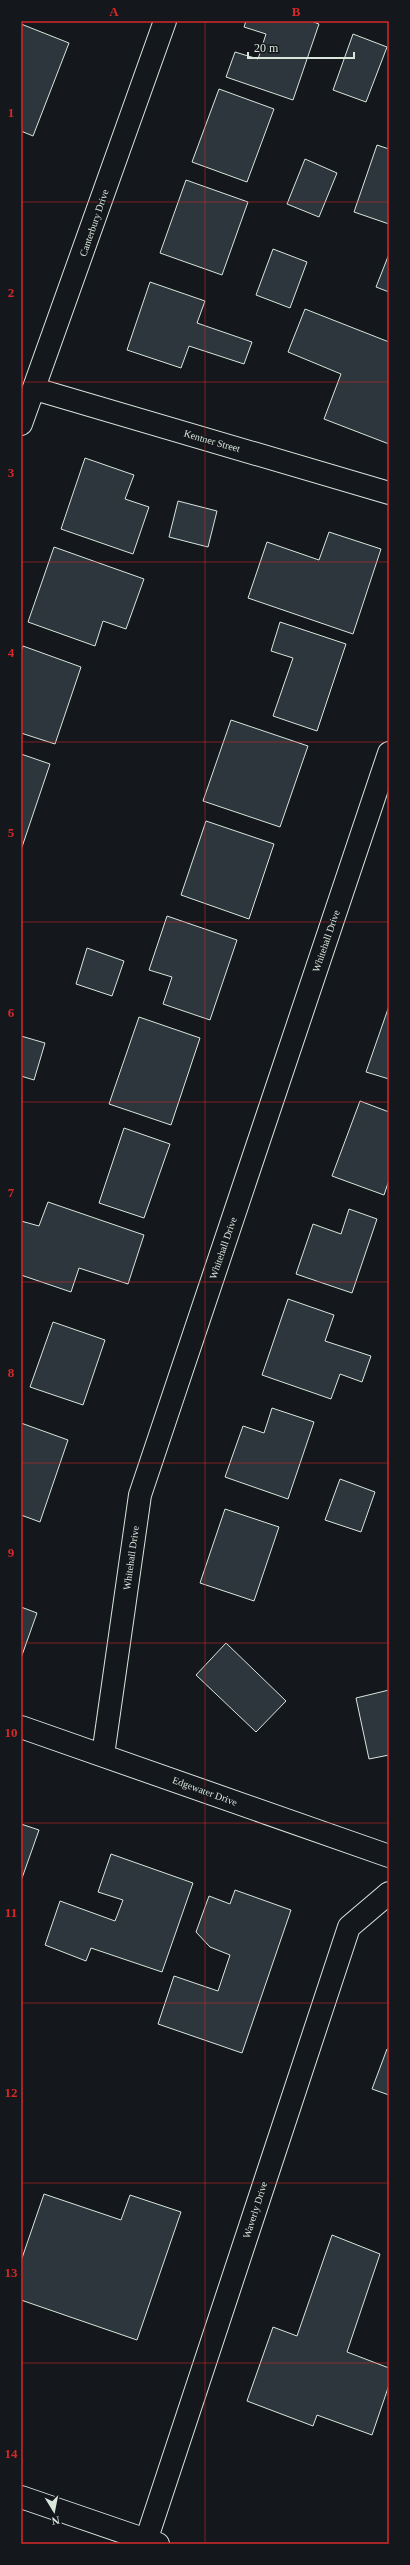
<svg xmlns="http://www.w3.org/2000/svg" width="410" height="2565" font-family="Georgia,serif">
  <rect width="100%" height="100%" fill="#14181c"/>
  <path fill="#2c363c" stroke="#d8e6dc" d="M246,21h65l8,3 -26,76 -67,-23 9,-25 23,7 8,-25 -22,-7z
    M21,24l48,19 -36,93 -12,-5z
    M353,34l34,13 -21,55 -33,-12z
    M219,89l55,20 -27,73 -55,-20z
    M377,145l12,4v75l-35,-12z
    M305,159l32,14 -18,44 -32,-13z
    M186,180l62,22 -26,73 -62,-22z
    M273,249l34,13 -17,46 -34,-13z
    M389,254v38l-13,-5z
    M150,282l55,19 -8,22 55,19 -8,22 -55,-18 -8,22 -54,-18z
    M305,309l84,33v102l-65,-25 17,-45 -53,-22z
    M85,458l49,17 -9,24 24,8 -16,47 -72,-25z
    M178,501l39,10 -9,36 -39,-10z
    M329,532l52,17 -28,85 -105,-36 19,-56 52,18z
    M54,547l90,32 -18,50 -23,-8 -8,25 -67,-24z
    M280,622l66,22 -29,87 -44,-15 20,-58 -22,-7z
    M23,646l58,21 -26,77 -34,-11v-81z
    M231,720l77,26 -28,81 -77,-26z
    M21,754l29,10 -29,86z
    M206,821l68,23 -25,75 -68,-24z
    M167,916l70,24 -27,80 -47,-16 9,-27 -23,-7z
    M87,948l37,13 -12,35 -36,-12z
    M389,1006v73l-23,-7z
    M139,1017l61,21 -29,87 -62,-21z
    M21,1036l24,7 -11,37 -13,-4z
    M360,1101l29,11v68l-5,15 -52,-19z
    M124,1128l46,16 -26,74 -45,-15z
    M48,1202l96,33 -16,49 -49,-16 -8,24 -50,-17v-54l18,5z
    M349,1209l28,10 -25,74 -56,-19 17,-50 28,10z
    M288,1299l46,16 -9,26 46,15 -9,26 -22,-8 -9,25 -69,-24z
    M53,1322l52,18 -22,65 -53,-18z
    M272,1408l42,14 -26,77 -63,-22 18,-51 21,7z
    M21,1423l47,17 -28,82 -19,-7z
    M340,1479l35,13 -14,40 -36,-12z
    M225,1509l54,18 -25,74 -54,-18z
    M21,1607l16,6 -16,45z
    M226,1643l60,58 -30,31 -60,-57z
    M389,1690v65l-20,4 -13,-61z
    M21,1824l18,6 -18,51z
    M111,1854l82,29 -31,89 -71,-24 -5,13 -41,-16 15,-44 55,20 8,-21 -25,-8z
    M235,1890l56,20 -49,143 -84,-29 16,-48 44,15 12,-36 -20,-8 -14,-15 13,-36 21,8z
    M387,2049l2,1v45l-17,-6z
    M44,2194l77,26 9,-25 51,17 -44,128 -116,-40v-39z
    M332,2235l48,19 -33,98 42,16v17l-17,50 -55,-20 -4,11 -66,-25 26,-74 24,9z"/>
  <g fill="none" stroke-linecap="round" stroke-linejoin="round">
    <g stroke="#d8e6dc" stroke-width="24">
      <path id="minor" d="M35,389l354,104
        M21,424l144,-403
        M21,1727l368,129
        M103,1755l37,-260 249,-742
        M145,2544l204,-617 40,-34"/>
    </g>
    <g stroke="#d8e6dc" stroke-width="24">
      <path id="primary" d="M21,2497l137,47"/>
    </g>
    <use href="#minor" stroke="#14181c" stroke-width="22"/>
    <use href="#primary" stroke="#14181c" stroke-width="22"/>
  </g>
  <path fill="none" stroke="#d62828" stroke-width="1" stroke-opacity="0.55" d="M205,21v2523M21,202h368M21,382h368M21,562h368M21,742h368M21,922h368M21,1102h368M21,1282h368M21,1463h368M21,1643h368M21,1823h368M21,2003h368M21,2183h368M21,2363h368"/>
  <g text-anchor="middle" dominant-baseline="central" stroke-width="3" stroke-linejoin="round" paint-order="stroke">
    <g font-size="10" fill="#d8e6dc" stroke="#14181c">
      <text transform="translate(94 223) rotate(-71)">Canterbury Drive</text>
      <text transform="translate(212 441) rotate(16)">Kentner Street</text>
      <text transform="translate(326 941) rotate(-71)">Whitehall Drive</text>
      <text transform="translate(223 1248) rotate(-71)">Whitehall Drive</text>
      <text transform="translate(131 1558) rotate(-82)">Whitehall Drive</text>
      <text transform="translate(205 1791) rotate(20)">Edgewater Drive</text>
      <text transform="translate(255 2210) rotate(-72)">Waverly Drive</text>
    </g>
  </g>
  <rect width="410" height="2565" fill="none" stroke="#14181c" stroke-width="44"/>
  <g transform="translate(54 2511) rotate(170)" stroke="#14181c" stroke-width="3" paint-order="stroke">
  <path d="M0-3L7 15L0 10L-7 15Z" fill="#d8e6dc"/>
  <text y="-6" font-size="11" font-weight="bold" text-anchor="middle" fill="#d8e6dc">N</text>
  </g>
  <path d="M248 52v6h106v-6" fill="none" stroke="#d8e6dc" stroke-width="2"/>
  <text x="254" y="52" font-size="12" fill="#d8e6dc" stroke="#14181c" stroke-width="3" paint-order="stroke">20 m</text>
  <rect x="22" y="22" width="366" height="2521" fill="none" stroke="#d62828" stroke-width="1.5"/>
  <g font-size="13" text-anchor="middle" font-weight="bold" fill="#d62828">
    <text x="114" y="16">A</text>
    <text x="296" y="16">B</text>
    <text x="11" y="117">1</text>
    <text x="11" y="297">2</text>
    <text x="11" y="477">3</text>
    <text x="11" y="657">4</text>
    <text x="11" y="837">5</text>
    <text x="11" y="1017">6</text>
    <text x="11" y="1197">7</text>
    <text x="11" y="1377">8</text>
    <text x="11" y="1557">9</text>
    <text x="11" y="1737">10</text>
    <text x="11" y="1917">11</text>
    <text x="11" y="2097">12</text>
    <text x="11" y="2277">13</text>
    <text x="11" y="2458">14</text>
  </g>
</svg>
